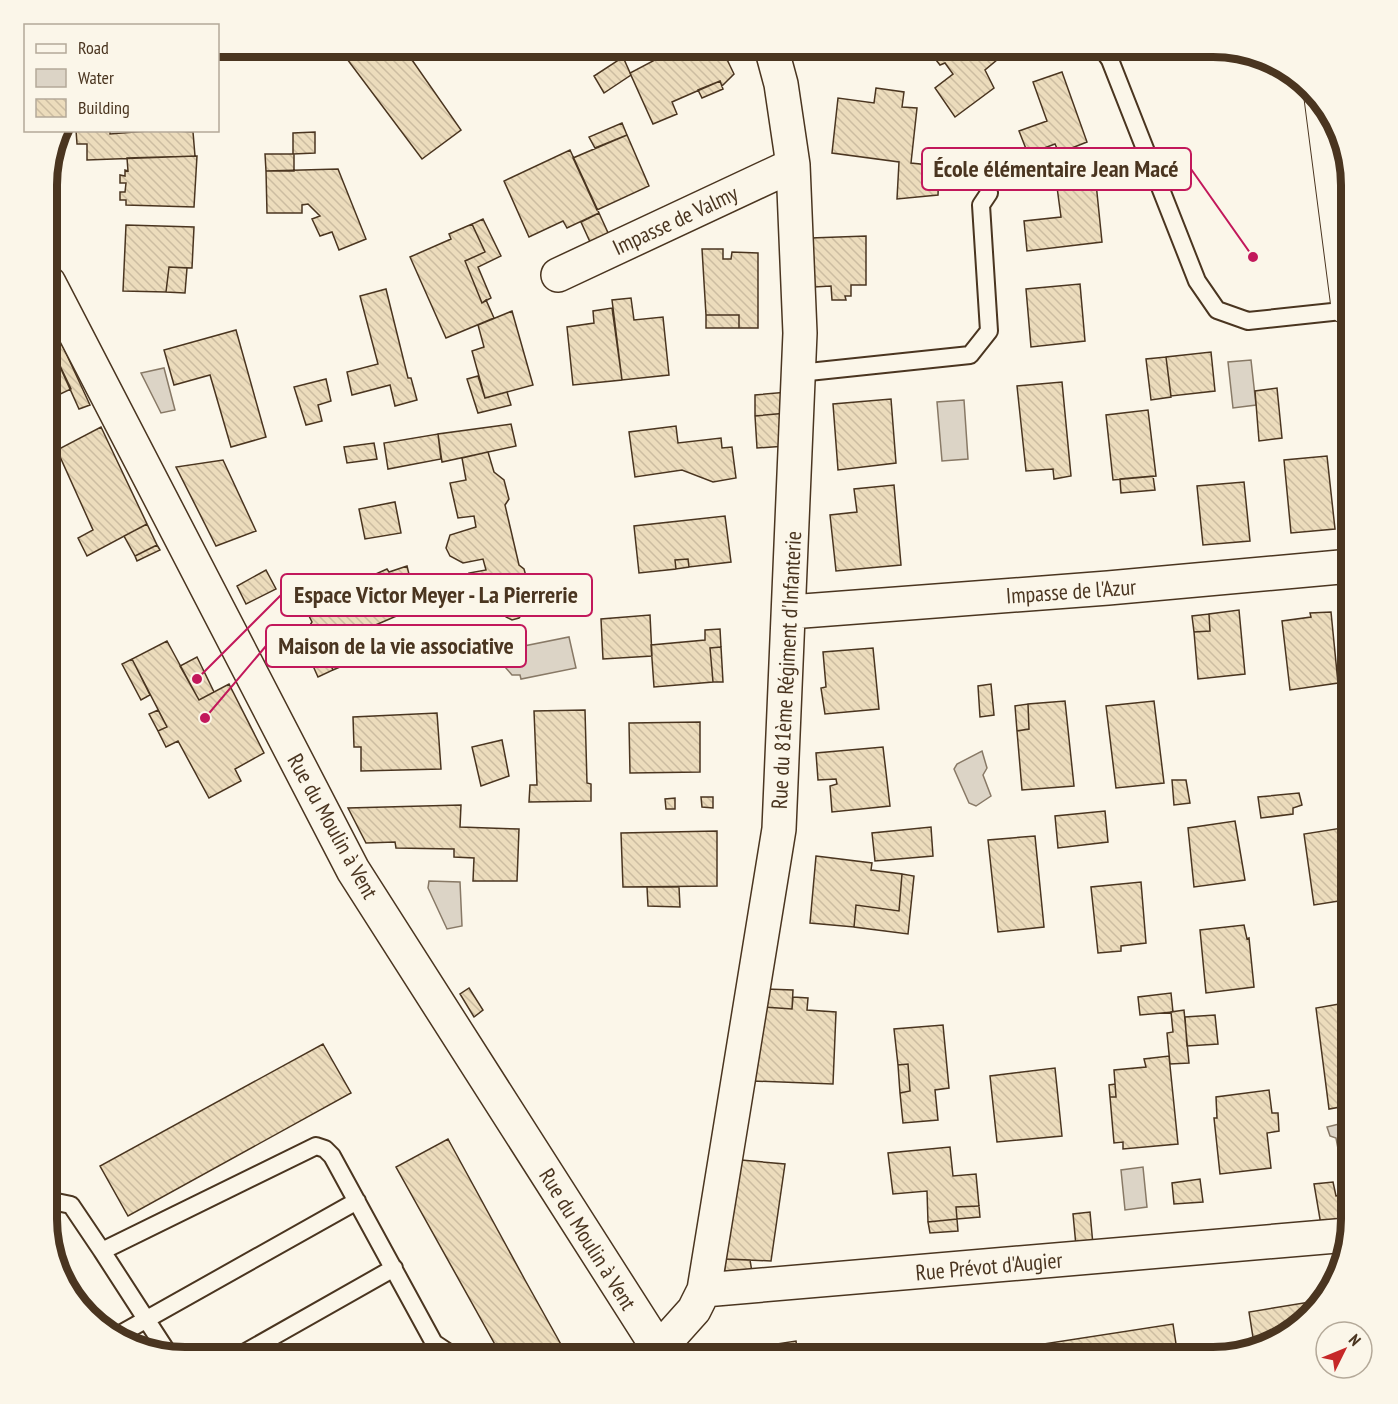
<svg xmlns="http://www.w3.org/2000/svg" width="1398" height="1404" font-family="'PT Sans Narrow',sans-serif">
  <defs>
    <pattern id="building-back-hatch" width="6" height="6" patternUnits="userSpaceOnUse" patternTransform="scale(1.5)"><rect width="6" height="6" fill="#ecdcbc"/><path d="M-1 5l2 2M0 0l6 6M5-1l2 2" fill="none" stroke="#ccbda1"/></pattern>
  </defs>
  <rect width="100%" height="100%" fill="#fbf6e9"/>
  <path fill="#dcd4c6" stroke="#887966" stroke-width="1.5" d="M1251,360l5,45 -23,3 -5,-46z
    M164,368l11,42 -14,3 -20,-40z
    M964,400l4,59 -26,2 -5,-59z
    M569,637l7,31 -55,11 -1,-4h-8l-7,-8v-8l9,-11z
    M982,751l5,17 -4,7 8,21 -15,10 -7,-3 -15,-34 3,-5z
    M429,881l31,1 2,44 -15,3 -19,-41z
    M1351,1121v58l-7,1 -8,-42 -6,-2 -3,-9z
    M1143,1167l4,40 -22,3 -4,-40z"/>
  <path fill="url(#building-back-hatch)" stroke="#4a3520" stroke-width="1.5" d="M223,47h45v6h-45z
    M338,47h65l58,83 -39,29z
    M676,47h29l1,3 15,-3 13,27 -12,12 -2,-5 -48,21 5,12 -24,10 -23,-51 23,-12 -2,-3z
    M926,47h73l5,7 -19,16 9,18 -39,29 -20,-29 18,-14 -8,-11 -5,2z
    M623,57l8,18 -27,18 -10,-17z
    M1062,72l25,70 -28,11 -4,-9 -27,10 -9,-23 28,-10 -14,-39z
    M720,81l3,8 -21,9 -4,-8z
    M876,88l28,4 -2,15 15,1 -6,55 28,3 -1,29 -41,4 2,-37 -67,-9 6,-55 36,5z
    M622,123l5,12 -32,13 -6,-11z
    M76,130h34v4l51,-4 32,2 2,24 -108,4v-16h-10z
    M315,132v21l-22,1v-21z
    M627,135l22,51 -52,24 -24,-52z
    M570,150l29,63 -32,15 -4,-7 -34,16 -25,-56z
    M265,154h29v17h-28z
    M197,156l-3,51 -68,-2v-5h-6v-8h5l1,-9h-6v-8l5,1v-6l3,1 -1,-13z
    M338,169l28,70 -27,11 -7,-18 -12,4 -8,-17 8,-3 -12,-12 -6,1v8h-35l-1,-42z
    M1096,183l6,59 -75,9 -3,-30 37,-4 -4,-30z
    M599,213l10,22 -18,9 -10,-22z
    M483,219l18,37 -23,11 13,31 -9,5 -17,-42 20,-9 -13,-28z
    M472,224l13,28 -20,9 17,42 4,-3 8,18 -48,20 -36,-81 41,-18 -2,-5z
    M126,225l68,2 -2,41 -23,-1 -3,25 -43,-1z
    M866,236v49h-15v11h-6l1,4h-14l-1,-14 -17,1 -3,-49z
    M702,249h21v10h8l1,-7 26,1v75h-19v-13h-33z
    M169,267l18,1 -2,25 -19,-1z
    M1080,284l5,57 -54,6 -5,-58z
    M386,289l22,89h3l6,22 -22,6 -5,-21 -38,10 -5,-23 31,-8 -18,-68z
    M631,298l3,22 29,-3 6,58 -47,5 -10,-80z
    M612,308l10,72 -49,5 -6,-58 27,-4 -1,-12z
    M512,311l21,74 -48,13 -13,-47 12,-4 -6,-22z
    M47,312l43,93 -11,4 -27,-60 -5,2z
    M706,315h33v13h-33z
    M236,330l30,107 -35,10 -21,-72 -36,10 -10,-35z
    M52,349l19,40 -19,9 -5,-12v-35z
    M1211,352l4,39 -44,5 -5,-39z
    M1166,357l5,40 -20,3 -5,-41z
    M478,376l7,22 22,-6 4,13 -33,8 -11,-34z
    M1351,378v32h-7l-2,-31z
    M326,379l5,22 -13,4 4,16 -16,4 -12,-38z
    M1062,382l9,94 -17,3 -1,-10 -27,2 -9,-85z
    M1277,388l5,50 -23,3 -4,-50z
    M788,392l-1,21 -32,3v-21z
    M891,399l5,64 -58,7 -5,-66z
    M1148,410l8,66 -43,4 -7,-65z
    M787,413l-1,33 -29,2 -2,-32z
    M511,424l5,22 -74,16 -4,-28z
    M676,426l2,17 43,-5 1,10 10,-1 4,31 -23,4 -31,-12 -47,7 -6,-45z
    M101,427l46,97 -60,32 -9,-18 15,-8 -36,-80z
    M438,434l3,25 -53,10 -4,-26z
    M374,443l3,16 -30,4 -3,-16z
    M488,452l6,20 10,8 5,19 -4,6 14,60 5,4 5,18 -7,9 1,17 -4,5 -7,2 -6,-3 -7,-14 -20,5 -10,-35 17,-3 -3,-11 -20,4 -13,-7 -4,-8 4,-13 26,-8 -2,-11 -16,2 -8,-35 16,-3 -4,-22z
    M1327,456l8,73 -44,4 -7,-73z
    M223,460l33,71 -40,15 -40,-79z
    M1153,476l2,14 -34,3 -1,-14z
    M1244,482l6,59 -47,4 -6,-59z
    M894,485l7,80 -65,6 -6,-56 27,-3 -3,-23z
    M395,502l6,31 -36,6 -6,-30z
    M725,516l6,46 -42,5 -1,-8 -13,1 1,9 -37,4 -5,-47z
    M147,524l10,21 -22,11 -11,-20z
    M157,545l3,5 -23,11 -2,-5z
    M688,559l1,8 -13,2 -1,-9z
    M407,566l9,37 -12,6 2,3 -42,18 11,22 -42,18 -5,-10 -19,-3 -8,-17 11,-18 -8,-16 83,-37 2,3z
    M266,570l10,19 -30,15 -9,-18z
    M1239,610l6,64 -47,5 -4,-47 16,-1 -1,-17z
    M1331,612l7,71 -48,7 -8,-69 29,-4 -1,-4z
    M1209,614l1,17 -16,1 -2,-16z
    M650,615l2,41 -49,3 -2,-40z
    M720,629l1,18 -11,1 3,34 -59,5 -3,-42 54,-5v-10z
    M167,641l32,59 30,-16 35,69 -29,16 6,12 -32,17 -31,-57 -12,6 -8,-16 9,-4 -35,-68z
    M721,647l2,35h-10l-3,-34z
    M873,648l6,61 -54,5 -4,-26 5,-1 -3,-35z
    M197,657l17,35 -15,8 -19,-34z
    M309,657l19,3 5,10 -15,7z
    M132,659l18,36 -9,5 -19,-36z
    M991,684l3,31 -14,2 -2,-31z
    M1065,701l9,85 -52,4 -5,-59 12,-2 -1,-25z
    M1154,701l10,82 -48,5 -10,-82z
    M1028,704l1,25 -12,2 -2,-25z
    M158,710l9,17 -9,4 -9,-17z
    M585,710l2,73 4,1v17l-62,1 1,-17h7l-3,-74z
    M437,713l4,56 -80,2v-24h-7l-1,-30z
    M700,722v50l-70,1 -1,-50z
    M502,740l7,36 -28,10 -9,-39z
    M883,747l7,59 -58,6 -2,-26 7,-2 -1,-5 -18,1 -2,-27z
    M1172,780h14l4,23 -16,2z
    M1299,793l3,12 -9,3v6l-32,4 -3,-21z
    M701,797h12v11l-11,-1z
    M675,798v11h-9l-1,-10z
    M461,805l-1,22 59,2 -2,52h-44l1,-23 -20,-1v-8l-58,-1 -1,-6 -29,1 -18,-35z
    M1105,811l3,31 -50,6 -3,-32z
    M1235,821l10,59 -51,7 -6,-59z
    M931,827l2,29 -58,5 -3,-28z
    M1348,827l3,32v40l-37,6 -10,-71z
    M717,831v55l-94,1 -2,-54z
    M1035,836l9,91 -46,5 -10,-92z
    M816,856l56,7 -1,7 31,4 -3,37 -43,-6 -2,22 -44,-4z
    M902,874l12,2 -6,58 -54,-7 2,-22 43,6z
    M1141,882l5,61 -25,3v5l-23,2 -7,-66z
    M647,887h32l1,20 -32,-1z
    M1244,925l3,14 2,-1 5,49 -48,6 -6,-63z
    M469,988l14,22 -9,7 -14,-23z
    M766,989l27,1 -1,19 -28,-2z
    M1171,993l2,19 -33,3 -2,-18z
    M793,997l15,1 -1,12 29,2 -3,72 -80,-3 11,-74 28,2z
    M1351,1002v103l-22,4 -13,-101z
    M1184,1010l5,53 -19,1 -3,-31 6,-1 -2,-20z
    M1215,1015l3,29 -31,2 -2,-29z
    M943,1025l6,63 -14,2 3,30 -35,3 -3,-30 10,-2 -2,-27 -10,1 -4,-36z
    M323,1044l28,49 -223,123 -28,-50z
    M1169,1056l9,88 -55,5v-7l-9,1 -4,-46h6l-2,-27 32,-3 -2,-8z
    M908,1064l2,27 -10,2 -2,-28z
    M1055,1068l7,68 -65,6 -7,-66z
    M1115,1084l1,13h-6l-1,-12z
    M1269,1090l3,23h6l1,18 -12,2 4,35 -51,6 -6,-56h3l-1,-21z
    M448,1139l77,141 43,77h-66l-106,-190z
    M950,1147l3,29 23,-2 3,32 -23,1 1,12 -29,3 -1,-31 -34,3 -5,-41z
    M741,1160l44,4 -14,97 -45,-2z
    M1200,1179l3,23 -29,2 -2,-21z
    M1333,1182l3,14 15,-2v28l-30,3 -7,-41z
    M979,1206l1,11 -23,2 -1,-12z
    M1090,1212l3,33 -17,1 -3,-32z
    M957,1219l1,12 -28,2 -2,-11z
    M726,1259l24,1 3,18 -29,-4z
    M1322,1300l-18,23 -49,27 -6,-38z
    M1173,1324l5,33h-186v-5z
    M796,1341l2,16h-45l-2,-9z"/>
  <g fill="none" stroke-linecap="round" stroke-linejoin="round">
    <g stroke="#4a3520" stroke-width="20">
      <path id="service" d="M1101,47l9,13 87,221 20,29 31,11 103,-11
        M799,373l171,-18 19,-24 -8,-126 8,-12
        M47,1200l24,5 31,46 214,-105 9,3 7,7 102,187 21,14
        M102,1251l66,102
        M115,1337l242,-136
        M237,1357l157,-89"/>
    </g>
    <g stroke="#4a3520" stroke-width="28">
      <path id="pedestrian" d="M1317,94l28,217"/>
    </g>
    <g stroke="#4a3520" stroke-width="36">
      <path id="minor" d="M558,275l235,-110
        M47,284l2,-1 304,587 305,478 2,9
        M790,612l318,-24 243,-22
        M704,1290l75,-461 21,-496 -7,-168 -12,-81 -10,-37
        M652,1357l42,-47 10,-20 644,-55"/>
    </g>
    <use href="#service" stroke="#fbf6e9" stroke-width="16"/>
    <use href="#pedestrian" stroke="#fbf6e9" stroke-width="26"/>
    <use href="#minor" stroke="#fbf6e9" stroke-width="33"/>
  </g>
  <g text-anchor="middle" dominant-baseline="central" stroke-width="4.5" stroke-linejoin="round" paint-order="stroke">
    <g font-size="22" fill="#4a3520" stroke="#fbf6e9">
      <text transform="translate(675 220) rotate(-25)">Impasse de Valmy</text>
      <text transform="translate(1071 591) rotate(-4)">Impasse de l'Azur</text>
      <text transform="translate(786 670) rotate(-87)">Rue du 81ème Régiment d'Infanterie</text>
      <text transform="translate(333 826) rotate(61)">Rue du Moulin à Vent</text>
      <text transform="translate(588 1239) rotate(58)">Rue du Moulin à Vent</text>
      <text transform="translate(989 1266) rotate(-5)">Rue Prévot d'Augier</text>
    </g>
  </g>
  <path d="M0 0H1398V1404H0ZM185 57H1213A128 128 0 0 1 1341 185V1219A128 128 0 0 1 1213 1347H185A128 128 0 0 1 57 1219V185A128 128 0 0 1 185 57Z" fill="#fbf6e9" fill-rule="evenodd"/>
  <path fill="none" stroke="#4a3520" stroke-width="8" d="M185 57H1213A128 128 0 0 1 1341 185V1219A128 128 0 0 1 1213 1347H185A128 128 0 0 1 57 1219V185A128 128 0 0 1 185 57Z"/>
  <path fill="none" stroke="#c2185b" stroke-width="2" d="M1253 257L1191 169M197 679L281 595M205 718L266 646"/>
  <g fill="#c2185b" stroke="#fbf6e9" stroke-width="2">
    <circle cx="1253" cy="257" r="6"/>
    <circle cx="197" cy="679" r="6"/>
    <circle cx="205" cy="718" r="6"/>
  </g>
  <g fill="#fbf6e9" stroke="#c2185b" stroke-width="2">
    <rect x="922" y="148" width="269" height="42" rx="6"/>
    <rect x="281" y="574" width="311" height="42" rx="6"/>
    <rect x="266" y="625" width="260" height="42" rx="6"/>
  </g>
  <g font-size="24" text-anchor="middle" font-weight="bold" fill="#4a3520">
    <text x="1056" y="177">École élémentaire Jean Macé</text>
    <text x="436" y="603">Espace Victor Meyer - La Pierrerie</text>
    <text x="396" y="654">Maison de la vie associative</text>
  </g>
  <rect x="24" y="24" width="195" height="108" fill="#fbf6e9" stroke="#b4a999" stroke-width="1.5"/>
  <rect x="36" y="44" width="30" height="9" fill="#fbf6e9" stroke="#b4a999" stroke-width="1.5"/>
  <text x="78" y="54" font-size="18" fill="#4a3520">Road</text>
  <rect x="36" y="69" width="30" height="18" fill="#dcd4c6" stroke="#b4a999" stroke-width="1.5"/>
  <text x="78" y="84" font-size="18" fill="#4a3520">Water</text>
  <rect x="36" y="99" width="30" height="18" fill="url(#building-back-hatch)" stroke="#b4a999" stroke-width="1.5"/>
  <text x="78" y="114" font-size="18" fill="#4a3520">Building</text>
  <g transform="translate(1344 1350) rotate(47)"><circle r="28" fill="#fbf6e9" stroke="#b4a999" stroke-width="1.5"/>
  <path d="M0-4.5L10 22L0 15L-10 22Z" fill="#c62828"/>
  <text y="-9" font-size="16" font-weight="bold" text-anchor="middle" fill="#4a3520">N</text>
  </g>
</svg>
